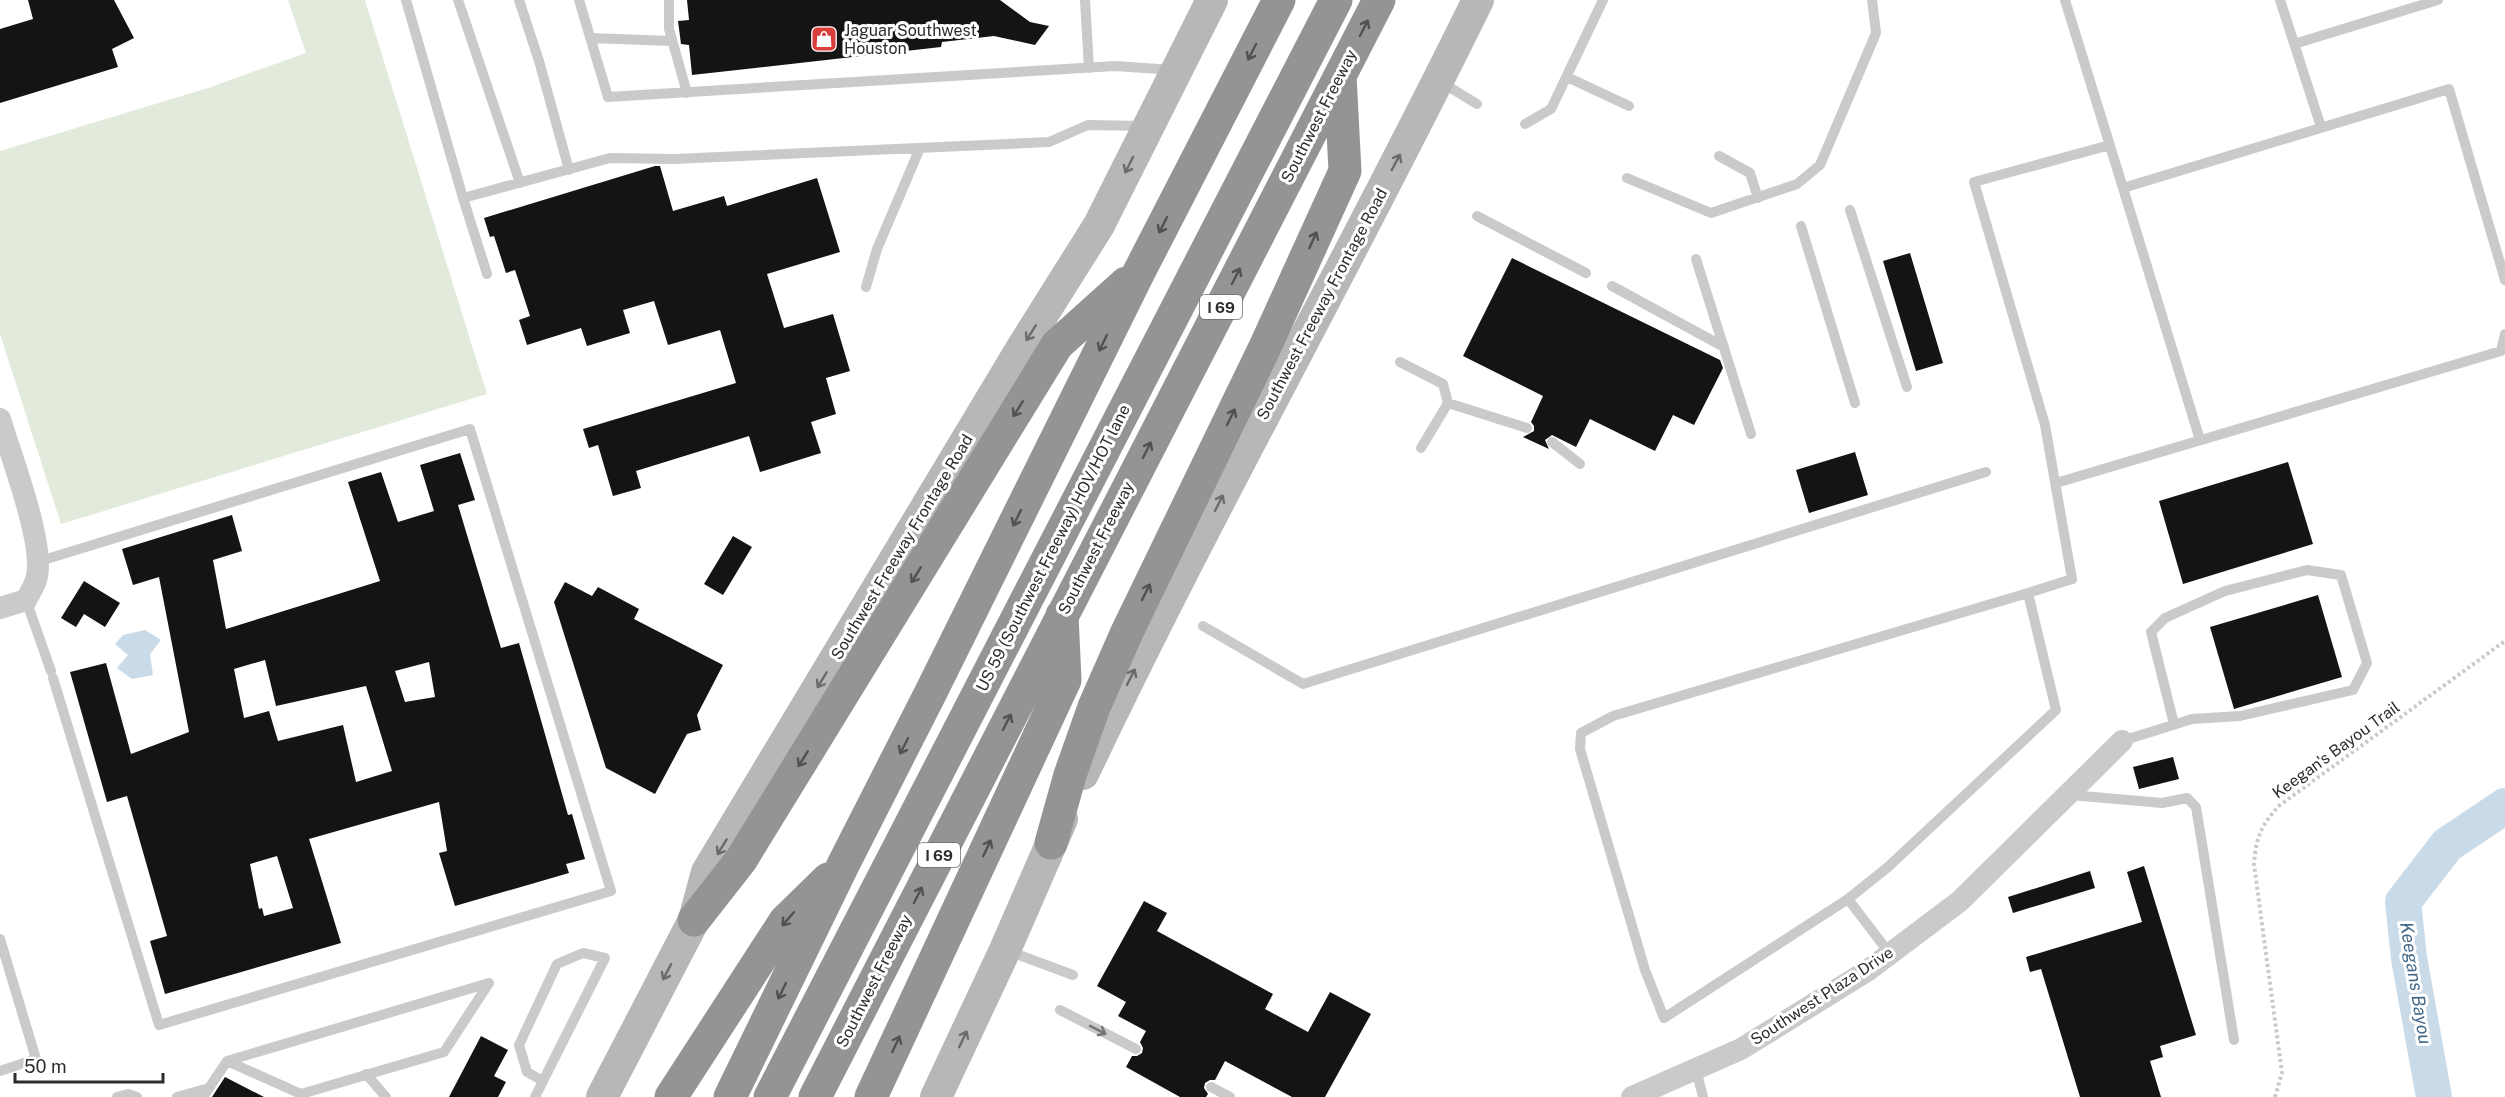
<svg xmlns="http://www.w3.org/2000/svg" width="2505" height="1097" font-family="'Public Sans',sans-serif">
  <rect width="100%" height="100%" fill="#fff"/>
  <path fill="#e2eadc" d="M288,0h77l122,394 -426,130 -61,-190v-183l208,-63 98,-35z"/>
  <path fill="#c9dae8" d="M145,630l16,10 -11,14 3,21 -21,4 -15,-11 11,-13 -13,-11 8,-9z"/>
  <g fill="none" stroke-linecap="round" stroke-linejoin="round">
    <path stroke="#c9dae8" stroke-width="36" d="M2434,1097l-25,-139 -6,-56 44,-57 58,-39"/>
  </g>
  <path fill="#141414" fill-rule="evenodd" d="M28,0h86l20,38 -22,11 6,18 -118,36v-74l33,-10z
    M687,0h313l30,22 19,4 -14,19 -41,-9 -52,6 -1,5 -249,28 -3,-30 -8,-1 -3,-23 11,-1z
    M655,166h5l13,45 51,-15 3,10 90,-28 23,74 -73,22 17,54 49,-14 17,57 -24,7 10,36 -25,8 10,31 -61,19 -11,-36 -113,35 5,17 -28,8 -15,-51 -9,3 -6,-19 153,-46 -16,-53 -52,15 -14,-44 -31,9 7,23 -43,13 -6,-18 -54,17 -8,-25 11,-4 -15,-46 -9,3 -12,-37 -4,1 -6,-19z
    M1910,253l33,110 -27,8 -33,-110z
    M1512,258l208,102 3,8 -29,57 -21,-10 -18,36 -65,-32 -14,28 -24,-12 -7,5 4,9 -26,-12 11,-6v-5l-3,-4 12,-26 -80,-40z
    M1855,452l13,43 -59,18 -13,-43z
    M460,453l15,47 -17,5 43,143 18,-5 49,172 4,-1 13,45 -19,5 3,9 -114,33 -16,-53 8,-2 -8,-49 -130,37 32,104 -176,51 -15,-53 17,-5 -40,-140 -20,6 -37,-130 36,-9 25,91 58,-22 -30,-155 -26,8 -11,-36 110,-34 10,36 -29,9 13,69 154,-48 -32,-99 33,-10 17,50 36,-11 -14,-46zM265,660l11,46 90,-20 26,85 -36,11 -13,-57 -65,16 -9,-30 -25,7 -10,-49zM429,662l6,35 -30,5 -10,-31zM277,856l16,52 -29,8 -2,-8 -3,1 -9,-45z
    M2288,462l25,82 -130,40 -24,-83z
    M733,536l19,11 -29,48 -19,-11z
    M84,581l36,22 -15,24 -21,-13 -8,13 -15,-9z
    M565,582l27,14 6,-9 41,22 -5,10 89,46 -26,50 4,15 -14,4 -32,60 -49,-26 -52,-166z
    M2318,595l24,82 -108,32 -24,-82z
    M2173,757l6,22 -40,10 -6,-22z
    M2144,866l52,169 -36,11 3,11 -13,4 11,36h-81l-39,-128 -11,3 -4,-15 116,-35 -15,-50z
    M2090,871l5,17 -82,25 -5,-16z
    M1144,901l23,12 -10,18 116,63 -8,15 43,23 22,-40 41,22 -46,83h-33l-67,-36 -10,19h-5l-5,3 -1,5 4,6 -2,3h-26l-54,-30 6,-11h5l5,-3 1,-5 -3,-6 6,-11 -28,-15 8,-14 -29,-16z
    M481,1036l27,14 -14,26 12,6 -8,15h-49z
    M225,1077l39,20h-52z"/>
  <g fill="none" stroke-linecap="round" stroke-linejoin="round">
    <path stroke="#cacaca" stroke-width="4" stroke-dasharray="3 3" stroke-linecap="butt" d="M2275,1097l7,-24 -28,-209c2,-27 7,-39 26,-59l225,-164"/>
    <path stroke="#cacaca" stroke-width="10" d="M406,0l57,198
      M458,0l62,183
      M519,0l20,61 30,109
      M579,0l29,97 507,-31 58,4
      M669,0v29l18,64
      M1085,0l4,68
      M2065,0l58,188 326,-99 56,191
      M2280,0l41,127
      M590,38l82,3
      M2294,44l144,-44
      M1567,77l62,29
      M1441,82l36,22
      M1525,124l26,-15 52,-109
      M1719,156l31,17 8,25
      M1627,178l84,35 86,-29 23,-19 56,-132 -4,-33
      M2123,188l77,252
      M1850,210l57,177
      M1477,216l109,57
      M1801,226l54,177
      M1696,259l55,175
      M487,274l-24,-76 147,-40 64,1 375,-17 39,-17 58,1
      M1612,286l112,61
      M866,287l11,-38 43,-101
      M1400,362l43,22 5,19 79,25
      M1552,442l28,22
      M1421,448l27,-45
      M2056,483l445,-132 4,-17
      M37,562l433,-133 141,462 -452,134 -106,-347
      M26,600l25,71
      M1203,626l100,58 683,-212
      M2122,741l70,-22 48,-3 113,-26 14,-27 -26,-88 -34,-5 -82,21 -60,27 -14,14 23,92
      M2071,795l91,8 25,-5 9,9 38,233
      M1848,899l-184,119 -19,-48 -65,-221 1,-16 32,-17 415,-123
      M0,939l36,120 -36,12
      M1008,951l65,24
      M1890,954l-42,-55 40,-32 168,-157 -28,-117 44,-14 -27,-154 -71,-243 136,-37
      M1060,1010l76,39
      M227,1061l74,33 143,-42 45,-69
      M1696,1069l7,28
      M366,1074l20,23
      M1211,1087l19,10
      M117,1097l11,-3 9,3
      M177,1097l32,-9
      M203,1097l24,-36 262,-78
      M535,1097l8,-16 62,-123 -22,-5 -26,11 -38,81 8,27 16,9"/>
    <path stroke="#cacaca" stroke-width="22" d="M0,419c10,35 47,129 36,161 -2,7 -7,14 -10,20l-26,8
      M1632,1097l109,-48 126,-78 93,-70 162,-160"/>
    <path stroke="#b7b7b7" stroke-width="32" d="M1083,774c124,-262 268,-514 395,-774
      M602,1097l92,-177 13,-48 316,-526 76,-121 113,-225
      M936,1097l69,-147 57,-131"/>
    <path stroke="#949494" stroke-width="33" d="M1051,843l19,-68 24,-68 33,-75 138,-285 80,-176 -5,-95
      M694,920l47,-60 316,-515 69,-62
      M671,1097l114,-176 43,-42
      M730,1097l114,-234 86,-169 209,-422 140,-272
      M770,1097l566,-1097
      M815,1097l564,-1097
      M871,1097l194,-417 -3,-65"/>
  </g>
  <defs><path id="oneway-shaft" d="M-6 0H5M1.5-3L5.5 0L1.5 3" fill="none" stroke-width="1.6" stroke-linecap="round" stroke-linejoin="round" transform="scale(1.5)"/></defs>
  <g stroke="#515151">
    <use href="#oneway-shaft" transform="translate(1364 28) rotate(-63)"/>
    <use href="#oneway-shaft" transform="translate(1252 52) rotate(117)"/>
    <use href="#oneway-shaft" transform="translate(1163 225) rotate(117)"/>
    <use href="#oneway-shaft" transform="translate(1313 240) rotate(-66)"/>
    <use href="#oneway-shaft" transform="translate(1236 276) rotate(-63)"/>
    <use href="#oneway-shaft" transform="translate(1103 343) rotate(116)"/>
    <use href="#oneway-shaft" transform="translate(1018 409) rotate(122)"/>
    <use href="#oneway-shaft" transform="translate(1231 417) rotate(-64)"/>
    <use href="#oneway-shaft" transform="translate(1147 450) rotate(-63)"/>
    <use href="#oneway-shaft" transform="translate(1017 518) rotate(116)"/>
    <use href="#oneway-shaft" transform="translate(916 575) rotate(122)"/>
    <use href="#oneway-shaft" transform="translate(1146 592) rotate(-64)"/>
    <use href="#oneway-shaft" transform="translate(1007 722) rotate(-63)"/>
    <use href="#oneway-shaft" transform="translate(904 746) rotate(117)"/>
    <use href="#oneway-shaft" transform="translate(803 759) rotate(122)"/>
    <use href="#oneway-shaft" transform="translate(987 848) rotate(-65)"/>
    <use href="#oneway-shaft" transform="translate(918 895) rotate(-63)"/>
    <use href="#oneway-shaft" transform="translate(788 919) rotate(131)"/>
    <use href="#oneway-shaft" transform="translate(782 991) rotate(116)"/>
    <use href="#oneway-shaft" transform="translate(896 1044) rotate(-65)"/>
  </g>
  <g stroke="#6b6b6b">
    <use href="#oneway-shaft" transform="translate(1396 162) rotate(-62)"/>
    <use href="#oneway-shaft" transform="translate(1129 165) rotate(117)"/>
    <use href="#oneway-shaft" transform="translate(1031 333) rotate(122)"/>
    <use href="#oneway-shaft" transform="translate(1219 503) rotate(-63)"/>
    <use href="#oneway-shaft" transform="translate(1131 677) rotate(-63)"/>
    <use href="#oneway-shaft" transform="translate(822 680) rotate(121)"/>
    <use href="#oneway-shaft" transform="translate(722 847) rotate(121)"/>
    <use href="#oneway-shaft" transform="translate(667 972) rotate(118)"/>
    <use href="#oneway-shaft" transform="translate(963 1039) rotate(-65)"/>
  </g>
  <use stroke="#747474" href="#oneway-shaft" transform="translate(1098 1030) rotate(27)"/>
  <defs>
    <g id="shop-square" transform="scale(1.35)"><rect x="-9" y="-9" width="18" height="18" rx="4" fill="#d83e3c" stroke="#fff"/><path d="M-5-2.5h2.3a2.7 3.5 0 0 1 5.4 0H5L5.5 6h-11ZM-1.5-2.5h3a1.5 2.3 0 0 0-3 0Z" fill="#fff"/></g>
  </defs>
  <g fill-rule="evenodd">
    <use href="#shop-square" x="824" y="39"/>
  </g>
  <g text-anchor="middle" dominant-baseline="central" stroke-width="6" stroke-linejoin="round" paint-order="stroke">
    <g fill="#fff" stroke="#6c6c6c" stroke-width="1.5">
      <rect x="1200" y="295" width="42" height="24" rx="4.5"/>
      <rect x="918" y="843" width="42" height="24" rx="4.5"/>
    </g>
    <g font-size="15" font-weight="bold" fill="#2d2d2d">
      <text x="1221" y="307">I 69</text>
      <text x="939" y="855">I 69</text>
    </g>
    <g font-size="16" fill="#2d2d2d" stroke="#fff" text-anchor="start">
      <text x="844" y="30">Jaguar Southwest<tspan x="844" dy="18">Houston</tspan></text>
    </g>
    <g font-size="16" fill="#2d2d2d" stroke="#fff">
      <text transform="translate(1319 116) rotate(-63)">Southwest Freeway</text>
      <text transform="translate(1322 304) rotate(-62)">Southwest Freeway Frontage Road</text>
      <text transform="translate(902 547) rotate(-59)">Southwest Freeway Frontage Road</text>
      <text transform="translate(1053 548) rotate(-63)">US 59 (Southwest Freeway) HOV/HOT lane</text>
      <text transform="translate(1096 548) rotate(-63)">Southwest Freeway</text>
      <text transform="translate(2336 750) rotate(-36)">Keegan's Bayou Trail</text>
      <text transform="translate(874 981) rotate(-63)">Southwest Freeway</text>
      <text transform="translate(1822 996) rotate(-33)">Southwest Plaza Drive</text>
    </g>
    <g font-size="18" font-style="italic" fill="#426789" stroke="#fff">
      <text transform="translate(2416 983) rotate(81)">Keegans Bayou</text>
    </g>
  </g>
  <path d="M15 1073v9h148v-9" fill="none" stroke="#2d2d2d" stroke-width="3"/>
  <text x="24" y="1073" font-size="18" fill="#2d2d2d" stroke="#ffffff" stroke-width="4.5" paint-order="stroke">50 m</text>
</svg>
